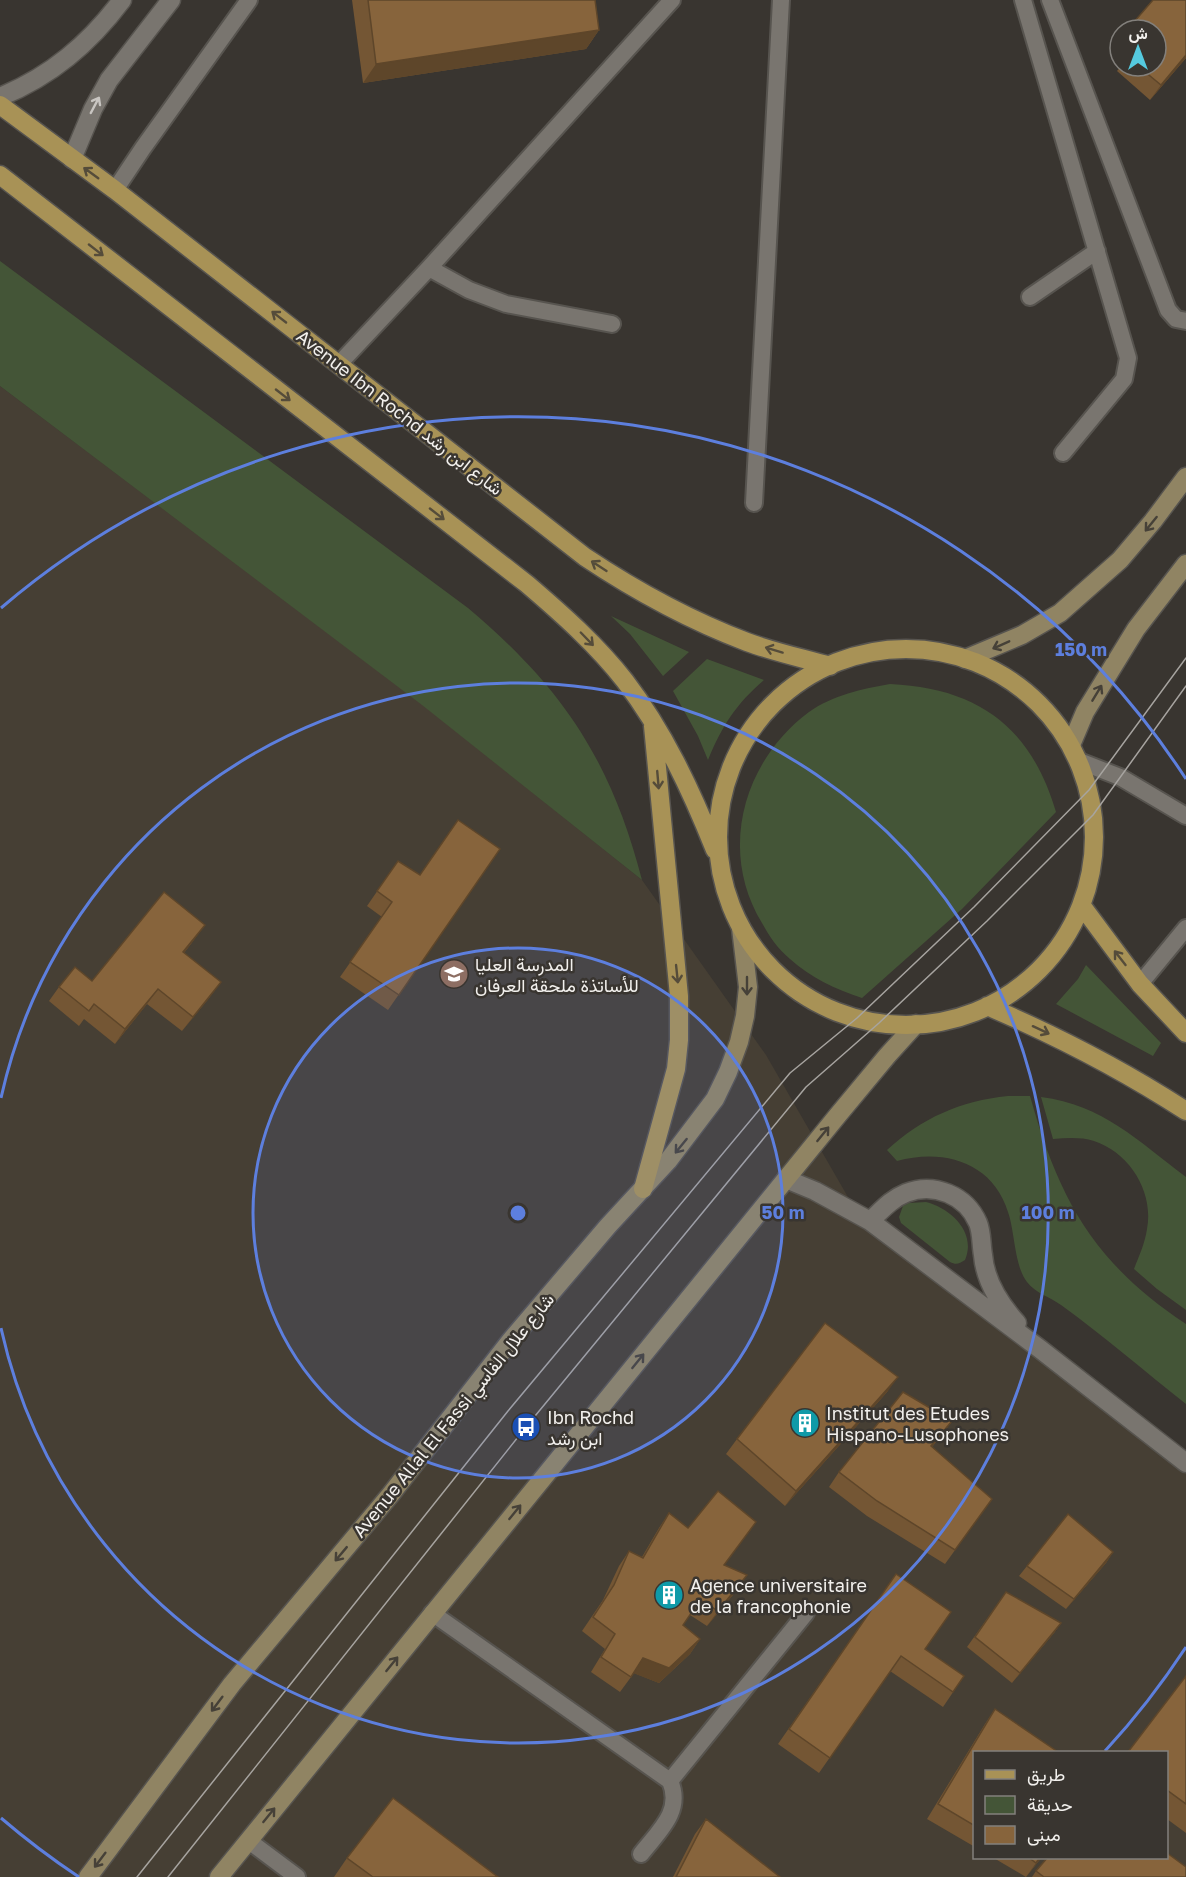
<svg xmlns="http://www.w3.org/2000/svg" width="1186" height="1877" font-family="'Golos Text',Vazirmatn,sans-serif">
  <rect width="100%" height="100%" fill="#393530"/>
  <path fill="#463f34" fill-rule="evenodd" d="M0,386l423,319 219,175 124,175 86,149 334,267v406h-1186zM974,1752h192v106h-192z"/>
  <path fill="#445537" d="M0,261l468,347c94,79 143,152 174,272l-220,-175 -422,-319z
    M611,616l78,36 -26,24 -33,-42z
    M707,659l57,21c-28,24 -42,46 -56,80l-10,-24 -25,-45z
    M890,684c88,4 141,43 166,128l-94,97 -100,89c-27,-9 -51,-20 -72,-39 -12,-10 -21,-23 -28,-36 -44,-72 -19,-162 47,-211 24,-17 53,-23 81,-28z
    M1086,965l75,78 -8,13 -97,-52 22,-25z
    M1008,1096h22c29,104 64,167 156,228v80c-42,-33 -82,-68 -125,-99 -11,-8 -26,-12 -34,-23 -13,-17 -12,-50 -19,-70 -15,-50 -65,-64 -111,-51l-10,-11c35,-32 73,-49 121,-54z
    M1041,1097c62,8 97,44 145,80v133l-29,-21 -23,-20c5,-13 11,-26 13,-40 7,-37 -17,-76 -53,-88 -13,-4 -27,-3 -41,-2z
    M926,1202c24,6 51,30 39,58 -6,4 -9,5 -15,2l-49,-39 -2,-6 4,-11 6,-3z"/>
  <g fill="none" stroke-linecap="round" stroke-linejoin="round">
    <g stroke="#57544f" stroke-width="20">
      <path id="lane" d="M1023,0l105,358 -4,21 -61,74
        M1050,0l118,310 8,9 10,2
        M115,190l28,-42 106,-148
        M429,268l40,22 37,14 106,20
        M1030,297l67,-46
        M339,364l90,-96 243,-268
        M754,503l27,-503
        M1079,761l41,16 66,39
        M1140,984l46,-56
        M432,1613l238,168c13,30 -11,50 -29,73
        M670,1781l136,-168
        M249,1841l48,36"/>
    </g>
    <g stroke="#57544f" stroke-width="21">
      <path id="street" d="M0,97c51,-21 89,-53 122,-97
        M72,159l21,-50 16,-29 62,-80
        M786,1179l29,12 55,30 170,128 146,114
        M870,1221c11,-10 21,-22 36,-28 28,-11 60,2 72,30 4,10 3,21 5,32 2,26 16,48 34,68"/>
    </g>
    <g stroke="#57544f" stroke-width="21">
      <path id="secondary" d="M965,659l57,-24 38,-22 60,-53 33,-39 33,-44
        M1071,745l14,-33 51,-83 50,-65
        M88,1877l144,-193 159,-190 120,-154 97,-114 60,-65 47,-62 13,-27 11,-30 6,-26 3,-29 -7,-59
        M219,1877l619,-762 49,-59 29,-32"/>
    </g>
    <g stroke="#57544f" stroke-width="21">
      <path id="primary" d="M0,105l115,85 470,367c51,34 104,63 162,85 27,10 55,16 83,24
        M0,175l527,409c35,30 70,61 98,97 39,51 66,109 90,169
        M718 837a188 188 0 1 1 376 0a188 188 0 1 1-376 0Z
        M1082,906l58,78 46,49
        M987,1006c70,30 136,64 199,105
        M643,1189l33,-120 3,-29v-44l-26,-270"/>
    </g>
    <use href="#lane" stroke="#79756f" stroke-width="16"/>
    <use href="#street" stroke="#79756f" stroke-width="18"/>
    <use href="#secondary" stroke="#908463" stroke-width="18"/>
    <use href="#primary" stroke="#a89256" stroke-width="18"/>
    <path stroke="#a7a4a0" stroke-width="1.5" d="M137,1877l371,-466 282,-338 67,-55 117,-111 115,-117 97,-132
      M168,1877l358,-450 280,-340 73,-64 108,-102 106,-106 93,-129"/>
  </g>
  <path fill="#745634" d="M352,0h243l4,30 -13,19 -223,34z
    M1186,0v58l-36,42 -33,-29 4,-5h35z
    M1120,39v18l-8,-7z
    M500,849l-112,161 -48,-33 42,-60 -15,-11 31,-45 22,14z
    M194,940l-10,13 26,44 -28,34 -35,-27 -32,40 -31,-25 -5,7 -30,-25 10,-14 33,-6z
    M888,1391l-103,115 -59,-52 11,-15z
    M952,1421l-11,15 -9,11 60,52 -47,65 -78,-48 -38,-29 10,-15z
    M669,1513l56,52 12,25 -30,36 -17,-11 -7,10 17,14 -10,15 -31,29 -25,-10 -14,19 -29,-20 14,-23 -23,-18 21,-31 16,-34 10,-15 13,6 17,-29z
    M1113,1552l-7,11 -40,46 -47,-33 8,-10z
    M896,1574l29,75 39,27 -21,31 -53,-36 -71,102 -41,-29z
    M1006,1592l55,31 -7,10 -42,50 -45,-36z
    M1186,1676v157l-19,-14v-67z
    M995,1709l-20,43v95l-48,-28 58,-95z
    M706,1819l74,58h-107l22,-43z
    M992,1857h50l-16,20z
    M347,1858l151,19h-164z
    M1036,1871l150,6h-154z"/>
  <path fill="#5e462a" d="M599,30l-13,19 -223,34 13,-19z
    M1186,55v3l-36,42 11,-15z
    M205,925l-11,15 -21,27 10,-15z
    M221,982l-11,15 -28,34 11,-14z
    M158,989l-11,15 -32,40 10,-15z
    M898,1377l-10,14 -103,115 11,-15z
    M952,1421l-11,15 -21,25 11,-15z
    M1113,1552l-7,11 -40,46 8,-10z
    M747,1575l-10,15 -30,36 11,-15z
    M1061,1623l-7,10 -42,50 8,-10z
    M700,1639l-10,15 -31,29 -26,-10 10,-15z
    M1040,1857h2l-16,20 10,-14z"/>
  <path fill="#87643c" stroke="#5e462a" stroke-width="1.5" d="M368,0h227l4,30 -223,34z
    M1153,0h33v55l-25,30 -23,-19h18v-36h-29z
    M458,820l42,29 -101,146 -49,-33 42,-60 -15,-11 21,-30 22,14z
    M164,892l41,33 -22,27 38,30 -28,35 -35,-28 -33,40 -31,-25 -5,7 -30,-24 16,-20 17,14z
    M825,1323l73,54 -102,114 -59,-52z
    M903,1392l49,29 -21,25 61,53 -37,51 -78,-49 -38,-29z
    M718,1491l38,31 -32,43 23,10 -29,36 -18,-11 -17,25 17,14 -31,29 -26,-10 -12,19 -30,-20 14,-23 -22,-17 21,-32 15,-34 14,7 26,-45 19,15z
    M1068,1514l45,38 -39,47 -47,-33z
    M896,1574l55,38 -26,37 39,27 -11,16 -52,-36 -71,102 -41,-29z
    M1006,1592l55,31 -41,50 -45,-36z
    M1186,1676v128l-19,-14v-38h-39z
    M995,1709l63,43h-83v74l-37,-22z
    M393,1798l105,79h-125l-26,-19z
    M706,1819l74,58h-104z
    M1167,1853l19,14v10h-142l-8,-6 12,-14h119z
    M1028,1857h12l-4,6z"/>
  <defs><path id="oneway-shaft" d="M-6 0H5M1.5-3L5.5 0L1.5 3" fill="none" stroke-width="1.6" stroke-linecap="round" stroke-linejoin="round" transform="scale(1.5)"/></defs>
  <use stroke="#c8c5c1" href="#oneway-shaft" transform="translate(95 105) rotate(-62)"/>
  <g stroke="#554c3a">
    <use href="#oneway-shaft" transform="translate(91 173) rotate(-144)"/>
    <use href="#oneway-shaft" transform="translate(96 250) rotate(38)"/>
    <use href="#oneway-shaft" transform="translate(279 317) rotate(-142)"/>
    <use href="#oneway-shaft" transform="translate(283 395) rotate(38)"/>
    <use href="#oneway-shaft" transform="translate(437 514) rotate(38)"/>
    <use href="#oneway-shaft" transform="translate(599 566) rotate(-147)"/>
    <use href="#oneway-shaft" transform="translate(587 639) rotate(46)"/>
    <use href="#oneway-shaft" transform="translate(774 650) rotate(-163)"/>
    <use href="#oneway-shaft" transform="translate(658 780) rotate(85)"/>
    <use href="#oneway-shaft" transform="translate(1120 958) rotate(-128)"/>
    <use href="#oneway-shaft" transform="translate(677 974) rotate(84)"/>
    <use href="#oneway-shaft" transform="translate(1041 1030) rotate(25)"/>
  </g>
  <g stroke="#464138">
    <use href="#oneway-shaft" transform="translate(1151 524) rotate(129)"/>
    <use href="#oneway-shaft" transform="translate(1001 645) rotate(156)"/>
    <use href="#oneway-shaft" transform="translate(1097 693) rotate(-59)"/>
    <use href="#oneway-shaft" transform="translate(747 986) rotate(90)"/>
    <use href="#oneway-shaft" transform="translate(823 1134) rotate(-51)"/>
    <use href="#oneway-shaft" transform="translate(681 1146) rotate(129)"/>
    <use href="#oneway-shaft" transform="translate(638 1361) rotate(-51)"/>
    <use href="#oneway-shaft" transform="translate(515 1512) rotate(-51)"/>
    <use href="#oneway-shaft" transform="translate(341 1554) rotate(130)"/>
    <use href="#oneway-shaft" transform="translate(392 1664) rotate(-51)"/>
    <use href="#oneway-shaft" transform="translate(217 1704) rotate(127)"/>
    <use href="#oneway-shaft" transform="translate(269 1815) rotate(-51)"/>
    <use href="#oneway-shaft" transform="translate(100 1860) rotate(127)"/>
  </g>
  <circle cx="518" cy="1213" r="265" fill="#5d7fde" fill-opacity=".12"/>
  <g fill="none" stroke="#5d7fde" stroke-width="3">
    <circle cx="518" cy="1213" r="265"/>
    <path d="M1 1098A530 530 0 1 1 1 1328"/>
    <path d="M1186 1647A796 796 0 0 1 1105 1751M79 1877A796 796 0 0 1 1 1818M1 608A796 796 0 0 1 1186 779"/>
  </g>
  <defs>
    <g id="university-disc" transform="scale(1.5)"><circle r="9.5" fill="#8d6e63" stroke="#393530"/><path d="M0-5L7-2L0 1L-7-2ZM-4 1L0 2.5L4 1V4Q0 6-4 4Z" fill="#fff"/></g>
    <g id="building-disc" transform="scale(1.5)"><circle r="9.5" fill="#0f9aa8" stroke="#393530"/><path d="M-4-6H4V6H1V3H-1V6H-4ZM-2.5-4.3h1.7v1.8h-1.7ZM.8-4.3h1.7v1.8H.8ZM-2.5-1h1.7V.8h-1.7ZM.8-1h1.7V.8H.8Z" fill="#fff"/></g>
    <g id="bus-disc" transform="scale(1.5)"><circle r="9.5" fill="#1a4fb4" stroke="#393530"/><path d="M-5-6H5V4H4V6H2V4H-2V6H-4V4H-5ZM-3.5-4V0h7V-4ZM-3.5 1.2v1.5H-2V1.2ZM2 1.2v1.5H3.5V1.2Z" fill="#fff"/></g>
  </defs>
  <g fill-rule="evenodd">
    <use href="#university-disc" x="454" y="974"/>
    <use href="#building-disc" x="805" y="1423"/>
    <use href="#bus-disc" x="526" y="1427"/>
    <use href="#building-disc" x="669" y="1595"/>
  </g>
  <g text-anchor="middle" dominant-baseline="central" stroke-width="5" stroke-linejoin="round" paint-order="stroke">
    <g font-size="18" fill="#f2f0ed" stroke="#393530">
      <text transform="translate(400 412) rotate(38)">Avenue Ibn Rochd شارع ابن رشد</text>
      <text transform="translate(453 1415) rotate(-51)">Avenue Allal El Fassi شارع علال الفاسي</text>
    </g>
    <g font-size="18" fill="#f2f0ed" stroke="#393530" text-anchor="start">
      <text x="475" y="964">المدرسة العليا<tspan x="475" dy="21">للأساتذة ملحقة العرفان</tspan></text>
      <text x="826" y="1413">Institut des Etudes<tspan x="826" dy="21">Hispano-Lusophones</tspan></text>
      <text x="547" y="1417">Ibn Rochd<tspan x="547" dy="21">ابن رشد</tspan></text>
      <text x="690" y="1585">Agence universitaire<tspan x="690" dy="21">de la francophonie</tspan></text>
    </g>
  </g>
  <circle cx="518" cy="1213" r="9" fill="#5d7fde" stroke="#393530" stroke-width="3"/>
  <g font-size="18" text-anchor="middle" font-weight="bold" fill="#5d7fde" stroke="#393530" stroke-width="5" stroke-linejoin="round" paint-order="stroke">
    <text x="1081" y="656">150 m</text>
    <text x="783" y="1219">50 m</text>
    <text x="1048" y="1219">100 m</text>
  </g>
  <rect x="973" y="1751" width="195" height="108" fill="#393530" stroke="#83807c" stroke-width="1.5"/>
  <rect x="985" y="1770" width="30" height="9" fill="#a89256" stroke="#83807c" stroke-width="1.5"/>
  <text x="1027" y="1781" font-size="18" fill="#f2f0ed">طريق</text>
  <rect x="985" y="1796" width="30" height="18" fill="#445537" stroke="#83807c" stroke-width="1.5"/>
  <text x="1027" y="1811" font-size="18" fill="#f2f0ed">حديقة</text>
  <rect x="985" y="1826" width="30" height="18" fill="#87643c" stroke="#83807c" stroke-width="1.5"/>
  <text x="1027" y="1841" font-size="18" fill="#f2f0ed">مبنى</text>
  <g transform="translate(1138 48)"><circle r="28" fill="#393530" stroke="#83807c" stroke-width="1.5"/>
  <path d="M0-4.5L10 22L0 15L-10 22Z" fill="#55cadf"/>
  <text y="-9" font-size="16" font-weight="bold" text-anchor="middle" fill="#f2f0ed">ش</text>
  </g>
</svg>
